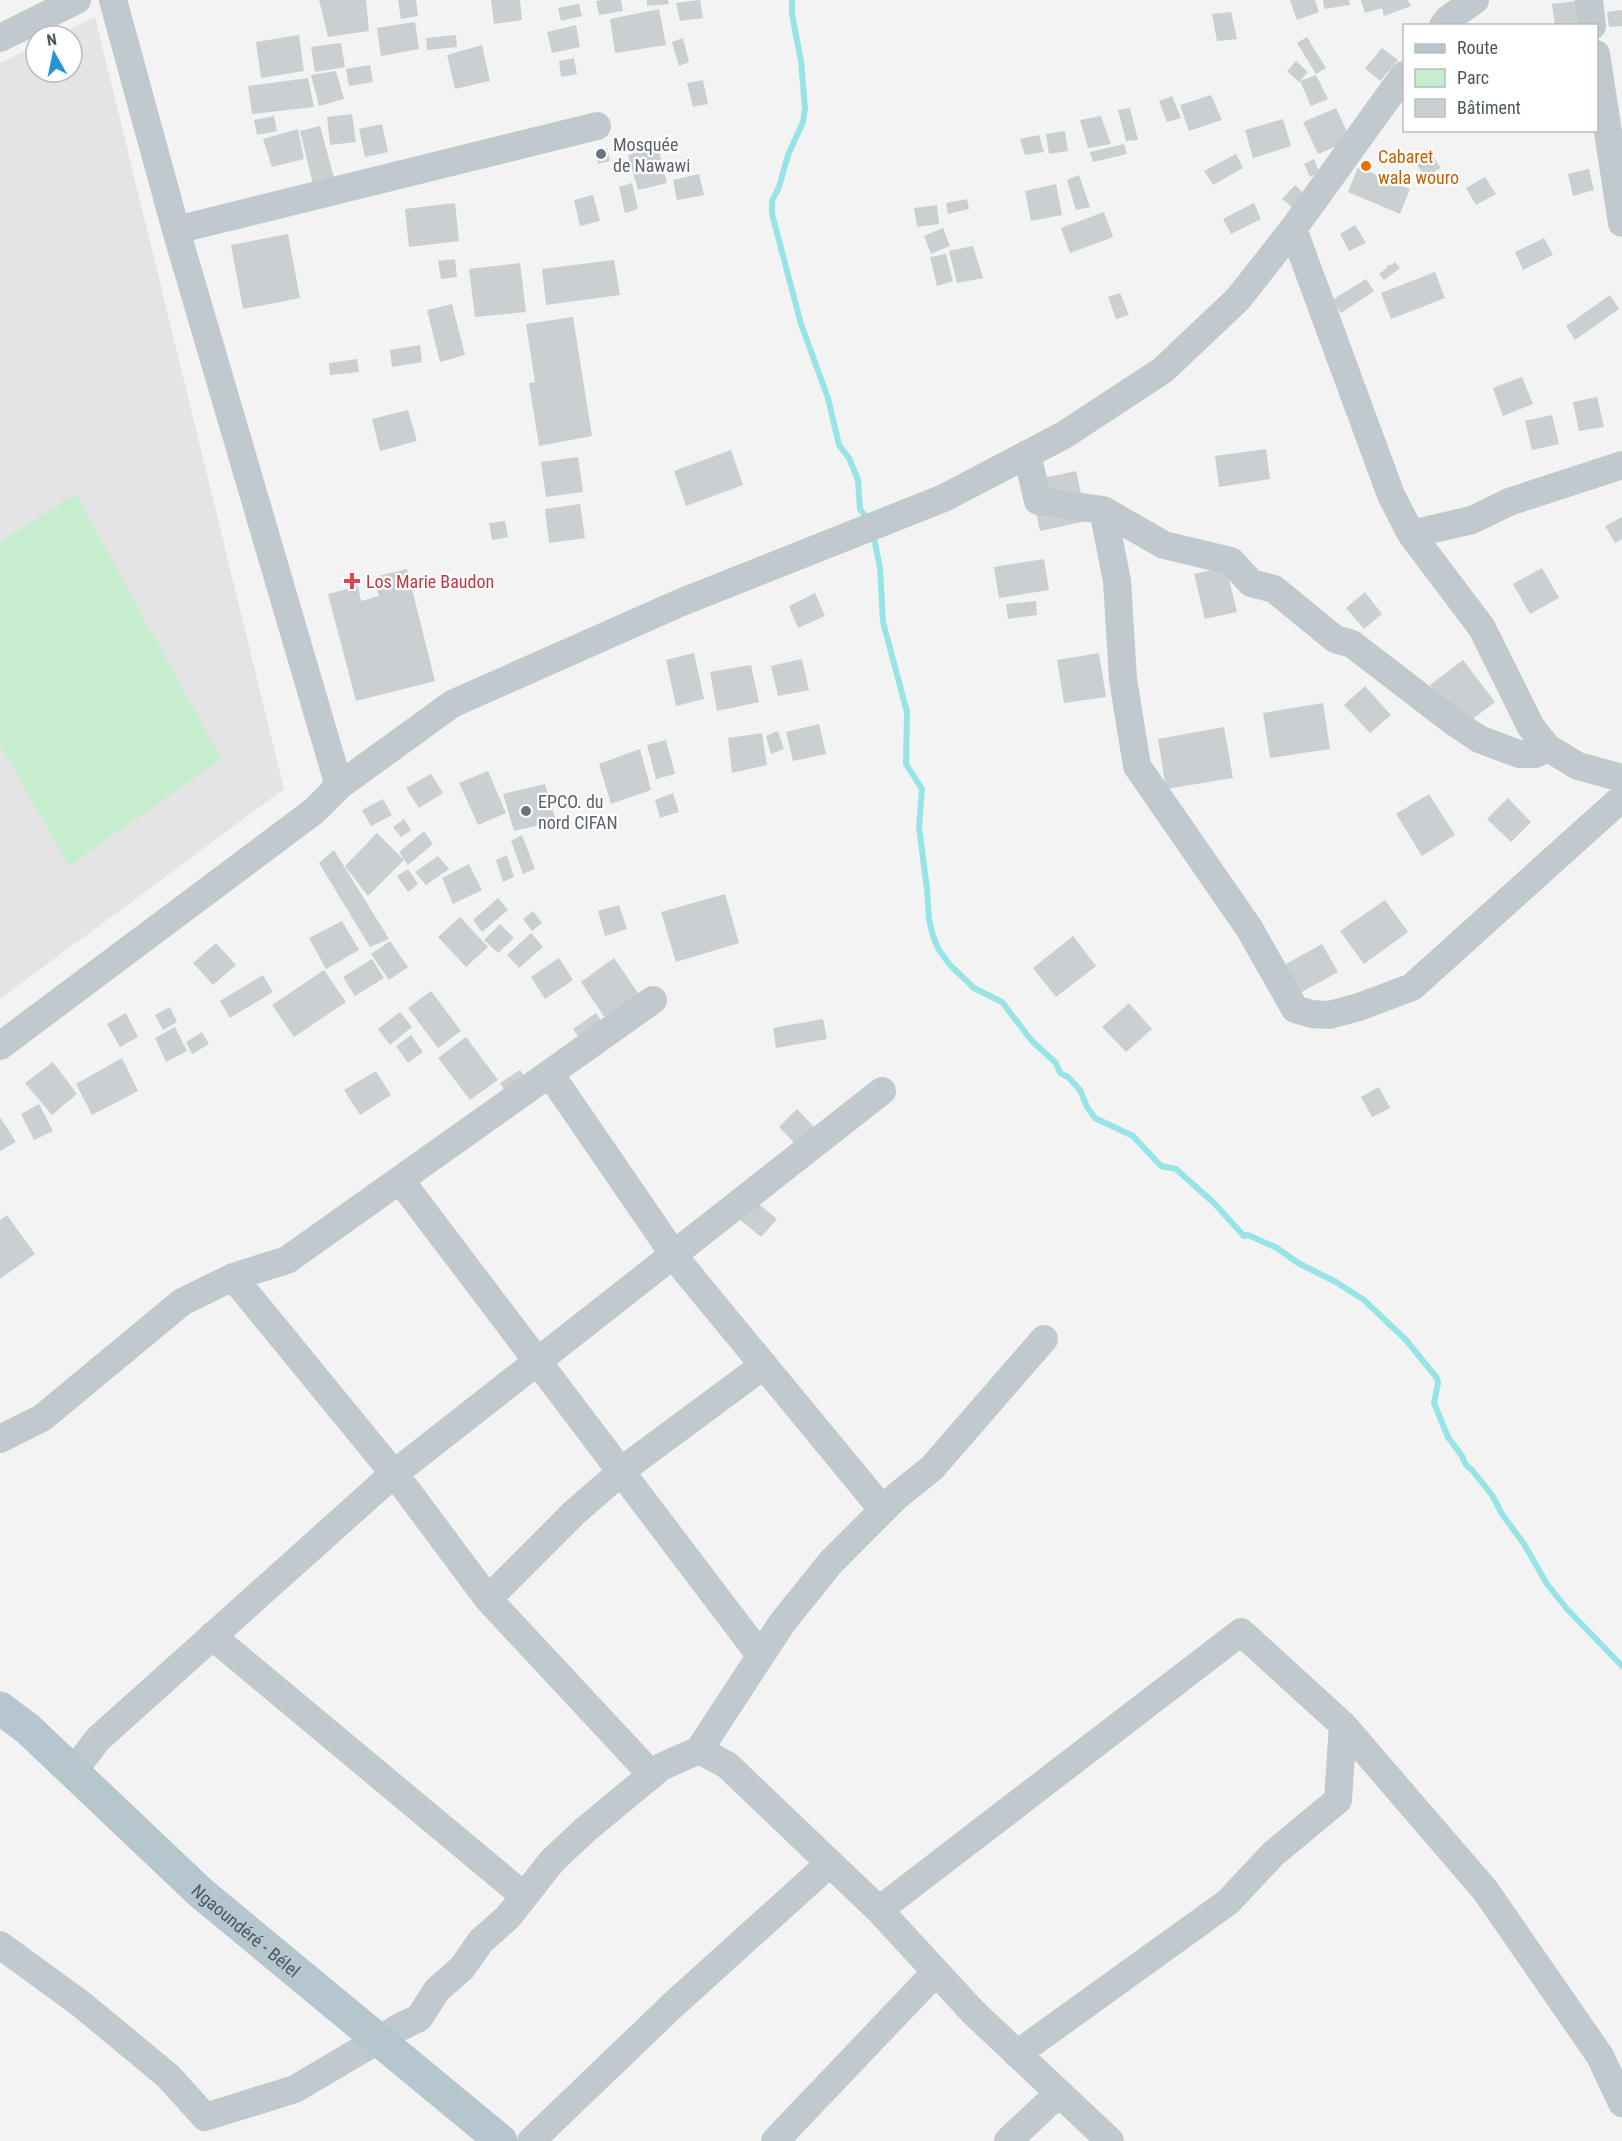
<svg xmlns="http://www.w3.org/2000/svg" width="1622" height="2141" font-family="'Roboto Condensed',sans-serif">
  <rect width="100%" height="100%" fill="#f4f3f3"/>
  <path fill="#e5e4e4" d="M95,17l189,772 -284,210v-936l36,-18v27h36v-36h-17z"/>
  <path fill="#c6edce" d="M76,494l145,265 -152,107 -69,-122v-202z"/>
  <g fill="none" stroke-linecap="round" stroke-linejoin="round">
    <path stroke="#97e4e7" stroke-width="6" d="M792,0v14l9,47 4,47 -2,14 -15,33 -9,32 -7,14v13l29,110 27,74 11,47 10,13 9,22 2,29 9,12
      M873,533l7,35 3,54 24,90 -1,52 16,25 -3,38 8,62 2,30 4,17 6,14 11,15 24,23 28,14 30,39 24,22 4,10 8,4 12,13 7,17 8,11 38,18 28,30 15,3 38,34 30,33 4,-1 29,13 21,15 38,19 28,18 42,40 31,38 1,5 -4,20 14,34 14,19 4,9 6,5 20,25 10,19 22,30 23,40 20,25 55,57"/>
  </g>
  <path fill="#cacfd1" d="M319,0h47l3,31 -41,6z
    M398,0h18l2,16 -17,3z
    M491,0h29l2,20 -28,4z
    M603,0h18l2,11 -24,4 -3,-14z
    M647,0h21l1,4 -22,2z
    M700,0l3,18 -23,3 -4,-18z
    M1290,0h25l4,12 -22,8z
    M1323,0h26l1,5 -26,4z
    M1361,0h47l3,6 -27,10 -2,-8 -17,5z
    M1585,0l4,26h-34l-3,-22z
    M579,4l3,12 -21,5 -3,-13z
    M659,9l7,36 -51,8 -5,-34z
    M1622,10v16l-13,1 -2,-15z
    M1231,12l6,27 -20,2 -5,-27z
    M415,22l4,27 -38,7 -4,-28z
    M576,25l4,22 -28,6 -5,-21z
    M299,35l5,36 -43,7 -5,-36z
    M456,35l1,12 -30,3 -1,-12z
    M1307,37l19,31 -10,6 -19,-31z
    M683,38l6,24 -10,4 -7,-24z
    M341,43l4,24 -30,5 -4,-25z
    M482,45l8,36 -35,8 -8,-34z
    M1382,48l16,12 -18,21 -15,-13z
    M574,58l3,16 -16,3 -2,-16z
    M1296,61l12,11 -9,10 -12,-11z
    M370,65l3,17 -24,4 -3,-17z
    M336,71l8,28 -25,7 -8,-31z
    M1316,75l12,24 -17,7 -11,-25z
    M308,78l6,29 -62,7 -4,-28z
    M703,80l5,24 -15,3 -6,-24z
    M1211,95l11,25 -33,11 -9,-26z
    M1172,96l9,22 -14,4 -8,-21z
    M1130,108l8,32 -12,1 -8,-31z
    M1336,108l15,32 -33,14 -15,-32z
    M352,114l4,28 -26,3 -3,-28z
    M274,116l3,15 -20,4 -3,-15z
    M1101,116l10,28 -23,4 -8,-28z
    M1283,119l8,27 -38,12 -8,-28z
    M382,124l6,28 -23,5 -6,-28z
    M320,126l15,55 -22,3 -13,-53z
    M298,129l6,30 -32,8 -9,-28z
    M1065,131l3,20 -19,3 -3,-20z
    M1039,135l5,17 -19,3 -5,-16z
    M1124,144l3,10 -34,8 -3,-10z
    M658,147l9,36 -29,7 -10,-35z
    M607,148l3,13 -12,3 -3,-12z
    M1428,149l13,19 -16,9 -12,-18z
    M1236,154l7,14 -30,17 -9,-14z
    M1314,159l5,13 -9,5 -6,-13z
    M1358,167l52,22 -10,25 -52,-22z
    M1589,169l5,21 -21,6 -5,-22z
    M699,174l5,21 -27,5 -4,-20z
    M1079,175l11,32 -14,3 -9,-30z
    M1485,177l11,17 -20,11 -10,-17z
    M632,183l6,26 -13,4 -6,-26z
    M1056,184l6,31 -31,6 -6,-30z
    M1295,185l8,8 -11,14 -10,-8z
    M593,195l7,26 -20,5 -6,-26z
    M967,199l2,10 -21,5 -2,-11z
    M455,203l4,38 -50,6 -4,-38z
    M1254,203l7,16 -30,15 -8,-15z
    M937,205l2,19 -22,3 -3,-19z
    M1104,212l9,25 -43,16 -9,-25z
    M1355,225l11,18 -17,8 -9,-17z
    M943,228l7,18 -19,8 -7,-18z
    M288,234l12,64 -57,11 -12,-64z
    M1544,238l9,17 -30,15 -8,-18z
    M973,246l10,32 -26,5 -8,-32z
    M946,254l7,27 -16,5 -7,-29z
    M455,259l2,18 -16,2 -3,-18z
    M614,260l6,35 -74,10 -4,-36z
    M1395,262l5,6 -16,12 -5,-6 7,-5 2,-4h3z
    M520,263l6,49 -51,5 -6,-48z
    M1435,272l10,26 -54,21 -10,-26z
    M1366,279l8,12 -33,22 -9,-13z
    M1120,293l9,22 -13,4 -8,-22z
    M1610,295l9,14 -44,31 -9,-14z
    M452,304l13,51 -25,7 -13,-52z
    M573,317l19,119 -53,10 -10,-63 6,-1 -9,-58z
    M420,345l2,17 -30,5 -2,-17z
    M357,359l2,13 -29,3 -1,-12z
    M1522,377l11,27 -30,12 -10,-28z
    M1597,397l7,30 -25,4 -6,-29z
    M408,410l9,31 -37,10 -8,-32z
    M1552,415l7,29 -27,6 -7,-29z
    M1266,449l4,30 -51,8 -4,-31z
    M731,450l12,35 -57,21 -12,-35z
    M578,457l5,35 -37,5 -5,-35z
    M1076,471l11,50 -47,10 -11,-50z
    M580,504l5,34 -36,5 -4,-34z
    M1622,517v22l-7,4 -10,-17z
    M505,521l3,16 -16,3 -3,-17z
    M1044,559l5,31 -50,8 -5,-31z
    M1226,567l11,45 -32,7 -11,-45z
    M1542,568l17,30 -29,16 -17,-30z
    M407,569l28,112 -79,20 -28,-107 30,-8 3,15 18,-5 -5,-19z
    M1365,592l17,22 -18,15 -18,-21z
    M815,593l10,23 -27,12 -9,-22z
    M1036,601l1,14 -29,4 -2,-15z
    M694,653l10,46 -28,7 -10,-46z
    M1099,653l7,44 -42,6 -7,-43z
    M802,659l7,31 -31,6 -7,-30z
    M1463,660l32,42 -33,25 -32,-42z
    M751,665l8,37 -42,9 -7,-39z
    M1365,686l26,29 -21,18 -26,-28z
    M1323,703l7,46 -60,9 -7,-45z
    M819,724l7,30 -33,7 -7,-29z
    M1224,727l9,51 -67,11 -8,-50z
    M778,731l6,18 -13,5 -5,-18z
    M762,733l5,32 -35,8 -4,-35z
    M666,740l9,34 -19,5 -9,-34z
    M640,749l11,41 -40,14 -12,-40z
    M488,771l18,42 -28,12 -19,-42z
    M431,774l12,19 -24,15 -13,-20z
    M545,784l11,37 -42,10 -11,-37z
    M673,793l6,19 -19,6 -5,-18z
    M1429,794l26,41 -33,21 -26,-42z
    M1508,798l23,24 -20,20 -24,-23z
    M383,799l9,16 -21,11 -9,-16z
    M404,819l7,11 -10,7 -8,-10z
    M424,831l9,13 -25,21 -9,-13z
    M377,833l27,27 -36,36 -23,-30z
    M522,835l13,34 -12,5 -12,-33z
    M334,850l55,89 -19,8 -51,-84z
    M507,855l7,22 -11,5 -7,-22z
    M438,856l11,13 -23,16 -11,-13z
    M469,864l13,26 -29,14 -11,-26z
    M408,869l10,15 -10,8 -11,-16z
    M725,894l14,49 -63,19 -15,-50z
    M498,898l10,12 -26,22 -9,-12z
    M1385,900l23,32 -44,32 -24,-33z
    M619,905l8,24 -22,7 -7,-25z
    M533,911l9,12 -10,8 -9,-12z
    M460,917l28,30 -22,20 -28,-30z
    M342,921l17,29 -33,19 -17,-31z
    M500,924l14,14 -16,15 -14,-13z
    M531,933l12,14 -24,21 -12,-13z
    M1073,936l23,30 -40,31 -23,-29z
    M390,941l18,26 -19,13 -18,-26z
    M216,943l20,22 -23,20 -20,-22z
    M1322,944l16,28 -38,21 -16,-28z
    M559,958l14,22 -28,19 -14,-22z
    M614,958l26,38 -33,25 -26,-39z
    M372,959l12,19 -29,18 -12,-19z
    M324,970l22,32 -52,35 -22,-32z
    M263,975l10,17 -43,26 -10,-17z
    M431,991l30,40 -23,17 -30,-40z
    M1129,1003l23,26 -26,23 -24,-25z
    M170,1007l7,15 -14,8 -8,-15z
    M400,1012l12,15 -22,18 -12,-16z
    M126,1013l12,24 -18,10 -13,-23z
    M596,1013l10,15 -23,16 -10,-15z
    M823,1019l4,20 -51,9 -3,-20z
    M175,1027l12,24 -21,11 -11,-24z
    M202,1032l7,12 -17,10 -6,-12z
    M411,1035l12,17 -15,11 -12,-17z
    M466,1037l32,43 -28,20 -32,-42z
    M122,1058l16,33 -46,24 -16,-31z
    M53,1062l24,32 -25,21 -27,-32z
    M520,1070l8,12 -20,14 -8,-13z
    M376,1071l15,24 -31,20 -16,-25z
    M1379,1087l11,21 -18,9 -11,-20z
    M39,1104l14,27 -19,9 -13,-26z
    M797,1109l20,21 -19,17 -19,-20z
    M0,1117l16,25 -16,9z
    M754,1200l23,19 -16,18 -23,-19z
    M7,1215l28,39 -35,25v-59z"/>
  <g fill="none" stroke-linecap="round" stroke-linejoin="round">
    <path stroke="#bfc9ce" stroke-width="28" d="M113,0l63,230 163,556
      M1589,0l3,26
      M1443,26l5,-7 27,-19
      M0,38l77,-38
      M1596,54l26,169
      M1293,229l98,266 20,39 71,94 49,99 17,21 30,18 44,12
      M176,230l421,-104
      M1027,454l11,47 65,9 14,71 6,98 14,87 112,162 46,81 16,5 18,1 30,-8 53,-20 210,-189
      M1103,510l61,35 67,16 20,22 23,6 61,50 17,5 99,76 28,19 40,15h16l13,-6
      M1411,534l61,-14 37,-18 113,-37
      M0,1046l314,-235 25,-25 113,-82 230,-102 262,-104 120,-63 99,-65 75,-71 55,-70 111,-154
      M550,1074l131,191 202,245
      M400,1180l360,475
      M233,1277l167,204 88,118 164,176
      M0,1439l42,-21 140,-116 51,-25 54,-17 366,-260
      M488,1599l87,-87 54,-47 135,-100
      M212,1636l312,260
      M699,1750l28,15 152,145 94,102 137,129
      M73,1772l25,-33 292,-262 492,-386
      M879,1910l362,-278 102,93 142,165 115,166 22,47
      M0,1945l81,59 87,72 37,41 90,-28 105,-62 19,-9 18,-28 25,-22 19,-27 27,-24 44,-56 33,-31 76,-63 38,-17 83,-127 49,-61 66,-66 35,-28 112,-129
      M1017,2054l211,-152 45,-48 65,-54 5,-75
      M531,2141l142,-136 157,-142
      M775,2141l161,-169
      M1008,2141l51,-48"/>
    <path stroke="#b5c6ce" stroke-width="33" id="s1" d="M0,1708l28,21 173,164 300,248"/>
  </g>
  <g fill="#6b7280" stroke="#fff" stroke-width="2">
    <circle cx="601" cy="154" r="6"/>
    <circle cx="526" cy="811" r="6"/>
  </g>
  <circle fill="#e8710a" stroke="#fff" stroke-width="2" cx="1366" cy="166" r="6"/>
  <path fill="#e0444e" stroke="#fff" stroke-width="2" d="M349 572h6v6h6v6h-6v6h-6v-6h-6v-6h6z"/>
  <g text-anchor="middle" dominant-baseline="central" stroke-width="4.5" stroke-linejoin="round" paint-order="stroke">
    <g font-size="18" fill="#5b616d" stroke="#fff" text-anchor="start">
      <text x="613" y="144">Mosquée<tspan x="613" dy="21">de Nawawi</tspan></text>
      <text x="538" y="801">EPCO. du<tspan x="538" dy="21">nord CIFAN</tspan></text>
    </g>
    <g font-size="18" fill="#c56008" stroke="#fff" text-anchor="start">
      <text x="1378" y="156">Cabaret<tspan x="1378" dy="21">wala wouro</tspan></text>
    </g>
    <g font-size="18" fill="#be3a42" stroke="#fff" text-anchor="start">
      <text x="366" y="581">Los Marie Baudon</text>
    </g>
    <g font-size="18" fill="#4b595f" stroke="#fff">
      <text stroke="none"><textPath href="#s1" startOffset="332">Ngaoundéré - Bélel</textPath></text>
    </g>
  </g>
  <rect x="1403" y="24" width="195" height="108" fill="#ffffff" stroke="#b7bdbf" stroke-width="1.5"/>
  <rect x="1415" y="44" width="30" height="9" fill="#b5c6ce" stroke="#b7bdbf" stroke-width="1.5"/>
  <text x="1457" y="54" font-size="18" fill="#4b595f">Route</text>
  <rect x="1415" y="69" width="30" height="18" fill="#c6edce" stroke="#b7bdbf" stroke-width="1.5"/>
  <text x="1457" y="84" font-size="18" fill="#4b595f">Parc</text>
  <rect x="1415" y="99" width="30" height="18" fill="#cacfd1" stroke="#b7bdbf" stroke-width="1.5"/>
  <text x="1457" y="114" font-size="18" fill="#4b595f">Bâtiment</text>
  <g transform="translate(54 54) rotate(351)"><circle r="28" fill="#ffffff" stroke="#b7bdbf" stroke-width="1.5"/>
  <path d="M0-4.5L10 22L0 15L-10 22Z" fill="#2993d8"/>
  <text y="-9" font-size="16" font-weight="bold" text-anchor="middle" fill="#4b595f">N</text>
  </g>
</svg>
